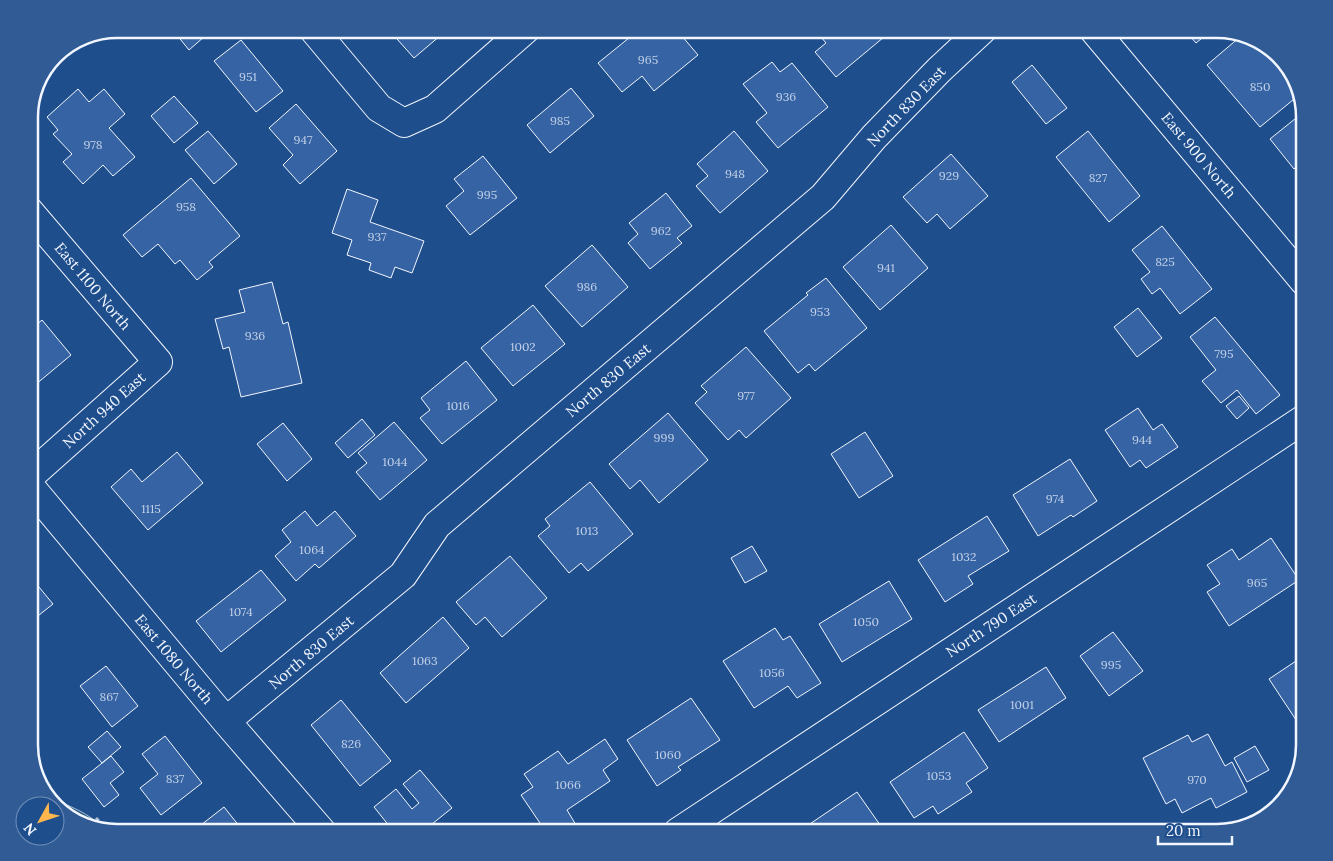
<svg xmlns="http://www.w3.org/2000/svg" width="1333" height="861" font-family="Lora,serif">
  <rect width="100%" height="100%" fill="#1f4e8c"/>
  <path fill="#245a82" stroke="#a8bbd7" d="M49,798c19,7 40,15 54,30l-35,-10z"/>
  <path fill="#3563a3" stroke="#f2f6ff" d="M172,29h41l-24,21z
    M388,29h60l-34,29z
    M640,29h36l22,26 -44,36 -12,-15 -20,16 -24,-29z
    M819,29h68l3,3 -54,45 -21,-25 11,-9 -10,-12z
    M1184,29h29l-17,14z
    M1241,36l24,7 29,34 5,18 -39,32 -53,-62z
    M241,40l42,51 -27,21 -42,-51z
    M772,62l8,10 12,-9 36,44 -50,41 -22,-26 11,-9 -24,-29z
    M1032,65l35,43 -21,16 -34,-42z
    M571,88l23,28 -44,37 -23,-28z
    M78,89l11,13 15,-13 21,25 -16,14 26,29 -22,19 -10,-11 -20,19 -20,-22 9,-8 -19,-20 5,-4 -11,-13z
    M174,96l24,27 -24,20 -23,-27z
    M296,104l41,47 -37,33 -17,-19 10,-10 -24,-27z
    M1301,114l3,4v52l-5,-6 -5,5 -24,-30z
    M208,131l29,33 -23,20 -29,-34z
    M734,131l34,40 -48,42 -24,-27 12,-10 -11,-12z
    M1088,131l52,65 -31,26 -53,-65z
    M951,154l37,42 -38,33 -13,-15 -10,9 -24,-26z
    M483,156l34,42 -47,37 -24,-29 18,-15 -10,-12z
    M191,178l49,58 -31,26 4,5 -16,13 -17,-20 -5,4 -17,-20 -16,13 -19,-22z
    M347,189l31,11 -8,22 54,19 -12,32 -17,-6 -4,11 -22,-8 2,-7 -24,-8 5,-15 -20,-7z
    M666,193l26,33 -15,12 5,5 -32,26 -22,-26 10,-9 -9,-11z
    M891,225l37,43 -48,42 -37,-43z
    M1162,226l50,63 -32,25 -20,-26 -8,6 -11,-15 9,-7 -18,-22z
    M592,245l36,42 -46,40 -37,-41z
    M826,278l41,50 -52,43 -6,-7 -11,9 -34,-42 44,-36 -2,-2z
    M272,282l11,42 5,-2 14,61 -61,14 -12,-50 -6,2 -8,-30 30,-7 -6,-22z
    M533,305l32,39 -52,42 -32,-38z
    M1138,308l24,30 -25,19 -23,-30z
    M1215,317l65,78 -24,19 -19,-24 -16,13 -19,-22 14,-11 -26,-33z
    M42,320l29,35 -42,35v-59z
    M746,347l45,51 -45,40 -7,-8 -11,10 -33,-37 12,-11 -6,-6z
    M466,361l31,39 -55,44 -22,-26 10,-8 -9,-12z
    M1239,396l10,12 -12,11 -11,-13z
    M1138,408l15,22 9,-6 16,23 -32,21 -6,-8 -10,7 -25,-37z
    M668,413l40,47 -49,43 -19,-23 -10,9 -21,-25z
    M362,419l13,16 -27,23 -13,-15z
    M394,422l33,38 -47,40 -24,-28 11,-9 -9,-10z
    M283,423l29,36 -25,22 -30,-37z
    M865,432l28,44 -34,22 -28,-44z
    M177,452l26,31 -55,47 -37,-43 20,-18 11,13z
    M1070,459l27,42 -24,16 -2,-2 -33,21 -25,-41z
    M590,482l43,52 -45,37 -7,-8 -12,10 -31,-37 12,-10 -5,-7z
    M305,511l12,15 18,-15 21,25 -37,32 -4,-4 -19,17 -21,-25 16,-14 -9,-12z
    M987,516l22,35 -41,25 5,8 -28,18 -27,-42z
    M1271,538l28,42 -70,46 -22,-34 13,-8 -13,-19 25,-16 7,11z
    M752,546l15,25 -22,12 -14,-25z
    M510,556l37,42 -45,39 -17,-20 -9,8 -20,-23z
    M261,570l25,30 -65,52 -25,-31z
    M34,581l19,23 -24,19v-37z
    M889,581l23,38 -70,43 -23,-38z
    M443,617l26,31 -63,55 -26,-30z
    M775,628l8,12 7,-4 31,47 -24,15 -9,-12 -34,22 -31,-47z
    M1113,632l30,39 -34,25 -29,-40z
    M1302,657l2,4v71l-35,-53z
    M106,666l32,40 -26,21 -32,-41z
    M1046,667l20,31 -67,44 -21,-32z
    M691,698l29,42 -42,27 3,3 -24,16 -30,-46z
    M341,700l50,61 -31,25 -49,-61z
    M107,731l14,16 -19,16 -14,-16z
    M964,732l24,36 -22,15 6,9 -34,22 -5,-8 -19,12 -24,-36z
    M1208,734l17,32 7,-4 15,30 -31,16 -5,-10 -29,15 -7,-14 -9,5 -23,-46 45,-23 4,7z
    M165,736l37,47 -41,32 -21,-27 18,-14 -16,-20z
    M605,739l13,20 -15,11 7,11 -43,29 9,15 -11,7h-19l-25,-37 12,-8 -9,-13 34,-23 10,13z
    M1255,746l14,24 -22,12 -13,-24z
    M111,756l13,16 -14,11 9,12 -15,12 -22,-28z
    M420,770l32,38 -30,24h-28l-20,-25 22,-18 16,20 7,-6 -16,-19z
    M857,792l28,40h-87z
    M224,807l20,25h-52z"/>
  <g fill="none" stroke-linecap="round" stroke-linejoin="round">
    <g stroke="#f2f6ff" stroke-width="30">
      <path id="minor" d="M313,29l66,79 25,15 31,-14 91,-80
        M1093,29l211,252
        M29,211l129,151 -129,115
        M29,485l197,236 96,111
        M226,721l177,-146 34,-50 386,-328 51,-60 65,-67 44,-41
        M678,832l626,-413"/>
    </g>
    <path stroke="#b3c4dc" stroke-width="3" stroke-dasharray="4 2.5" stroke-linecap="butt" d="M96,818l10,11"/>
    <use href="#minor" stroke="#1f4e8c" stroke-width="28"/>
  </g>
  <g text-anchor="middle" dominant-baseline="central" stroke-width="4" stroke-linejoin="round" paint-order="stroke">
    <g font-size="12" fill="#c3d1e8">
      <text x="648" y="59">965</text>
      <text x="248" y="76">951</text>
      <text x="1260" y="86">850</text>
      <text x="786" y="96">936</text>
      <text x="560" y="120">985</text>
      <text x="303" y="139">947</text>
      <text x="93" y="144">978</text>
      <text x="735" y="173">948</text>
      <text x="949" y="175">929</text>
      <text x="1098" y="177">827</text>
      <text x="487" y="194">995</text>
      <text x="186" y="206">958</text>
      <text x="661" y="230">962</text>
      <text x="377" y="236">937</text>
      <text x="1165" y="261">825</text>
      <text x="886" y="267">941</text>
      <text x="587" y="286">986</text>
      <text x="820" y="311">953</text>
      <text x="255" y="335">936</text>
      <text x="523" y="346">1002</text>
      <text x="1224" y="353">795</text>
      <text x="746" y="395">977</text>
      <text x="458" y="405">1016</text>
      <text x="664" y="437">999</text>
      <text x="1142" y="439">944</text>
      <text x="395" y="461">1044</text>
      <text x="1055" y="498">974</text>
      <text x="151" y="508">1115</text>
      <text x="587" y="530">1013</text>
      <text x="312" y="549">1064</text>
      <text x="964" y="556">1032</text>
      <text x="1257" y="582">965</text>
      <text x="241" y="611">1074</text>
      <text x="866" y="621">1050</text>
      <text x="425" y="660">1063</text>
      <text x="1111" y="664">995</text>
      <text x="772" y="672">1056</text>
      <text x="109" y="696">867</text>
      <text x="1022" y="704">1001</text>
      <text x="351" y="743">826</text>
      <text x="668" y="754">1060</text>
      <text x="939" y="775">1053</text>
      <text x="175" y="778">837</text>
      <text x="1197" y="779">970</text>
      <text x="568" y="784">1066</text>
    </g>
    <g font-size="15" fill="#f2f6ff" stroke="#1f4e8c">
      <text transform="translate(906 106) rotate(-46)">North 830 East</text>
      <text transform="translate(1199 155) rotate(50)">East 900 North</text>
      <text transform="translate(93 286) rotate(50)">East 1100 North</text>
      <text transform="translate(608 380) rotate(-40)">North 830 East</text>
      <text transform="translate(104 410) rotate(-42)">North 940 East</text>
      <text transform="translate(991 625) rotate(-33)">North 790 East</text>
      <text transform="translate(311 652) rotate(-40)">North 830 East</text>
      <text transform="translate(174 659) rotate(50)">East 1080 North</text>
    </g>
  </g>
  <path d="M0 0H1333V861H0ZM117 38H1217A79 79 0 0 1 1296 117V745A79 79 0 0 1 1217 824H117A79 79 0 0 1 38 745V117A79 79 0 0 1 117 38Z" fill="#305b95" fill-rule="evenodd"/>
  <path fill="none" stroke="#f2f6ff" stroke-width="2.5" d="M117 38H1217A79 79 0 0 1 1296 117V745A79 79 0 0 1 1217 824H117A79 79 0 0 1 38 745V117A79 79 0 0 1 117 38Z"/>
  <g transform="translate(40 821) rotate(230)"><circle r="24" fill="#1f4e8c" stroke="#7391ba"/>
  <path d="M0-4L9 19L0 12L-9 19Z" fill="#ffb74d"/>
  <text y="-8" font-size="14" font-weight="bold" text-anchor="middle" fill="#f2f6ff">N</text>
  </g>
  <path d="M1158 836v8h74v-8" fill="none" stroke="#f2f6ff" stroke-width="2.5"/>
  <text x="1166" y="836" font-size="15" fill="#f2f6ff" stroke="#1f4e8c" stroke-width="4" paint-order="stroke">20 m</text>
</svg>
